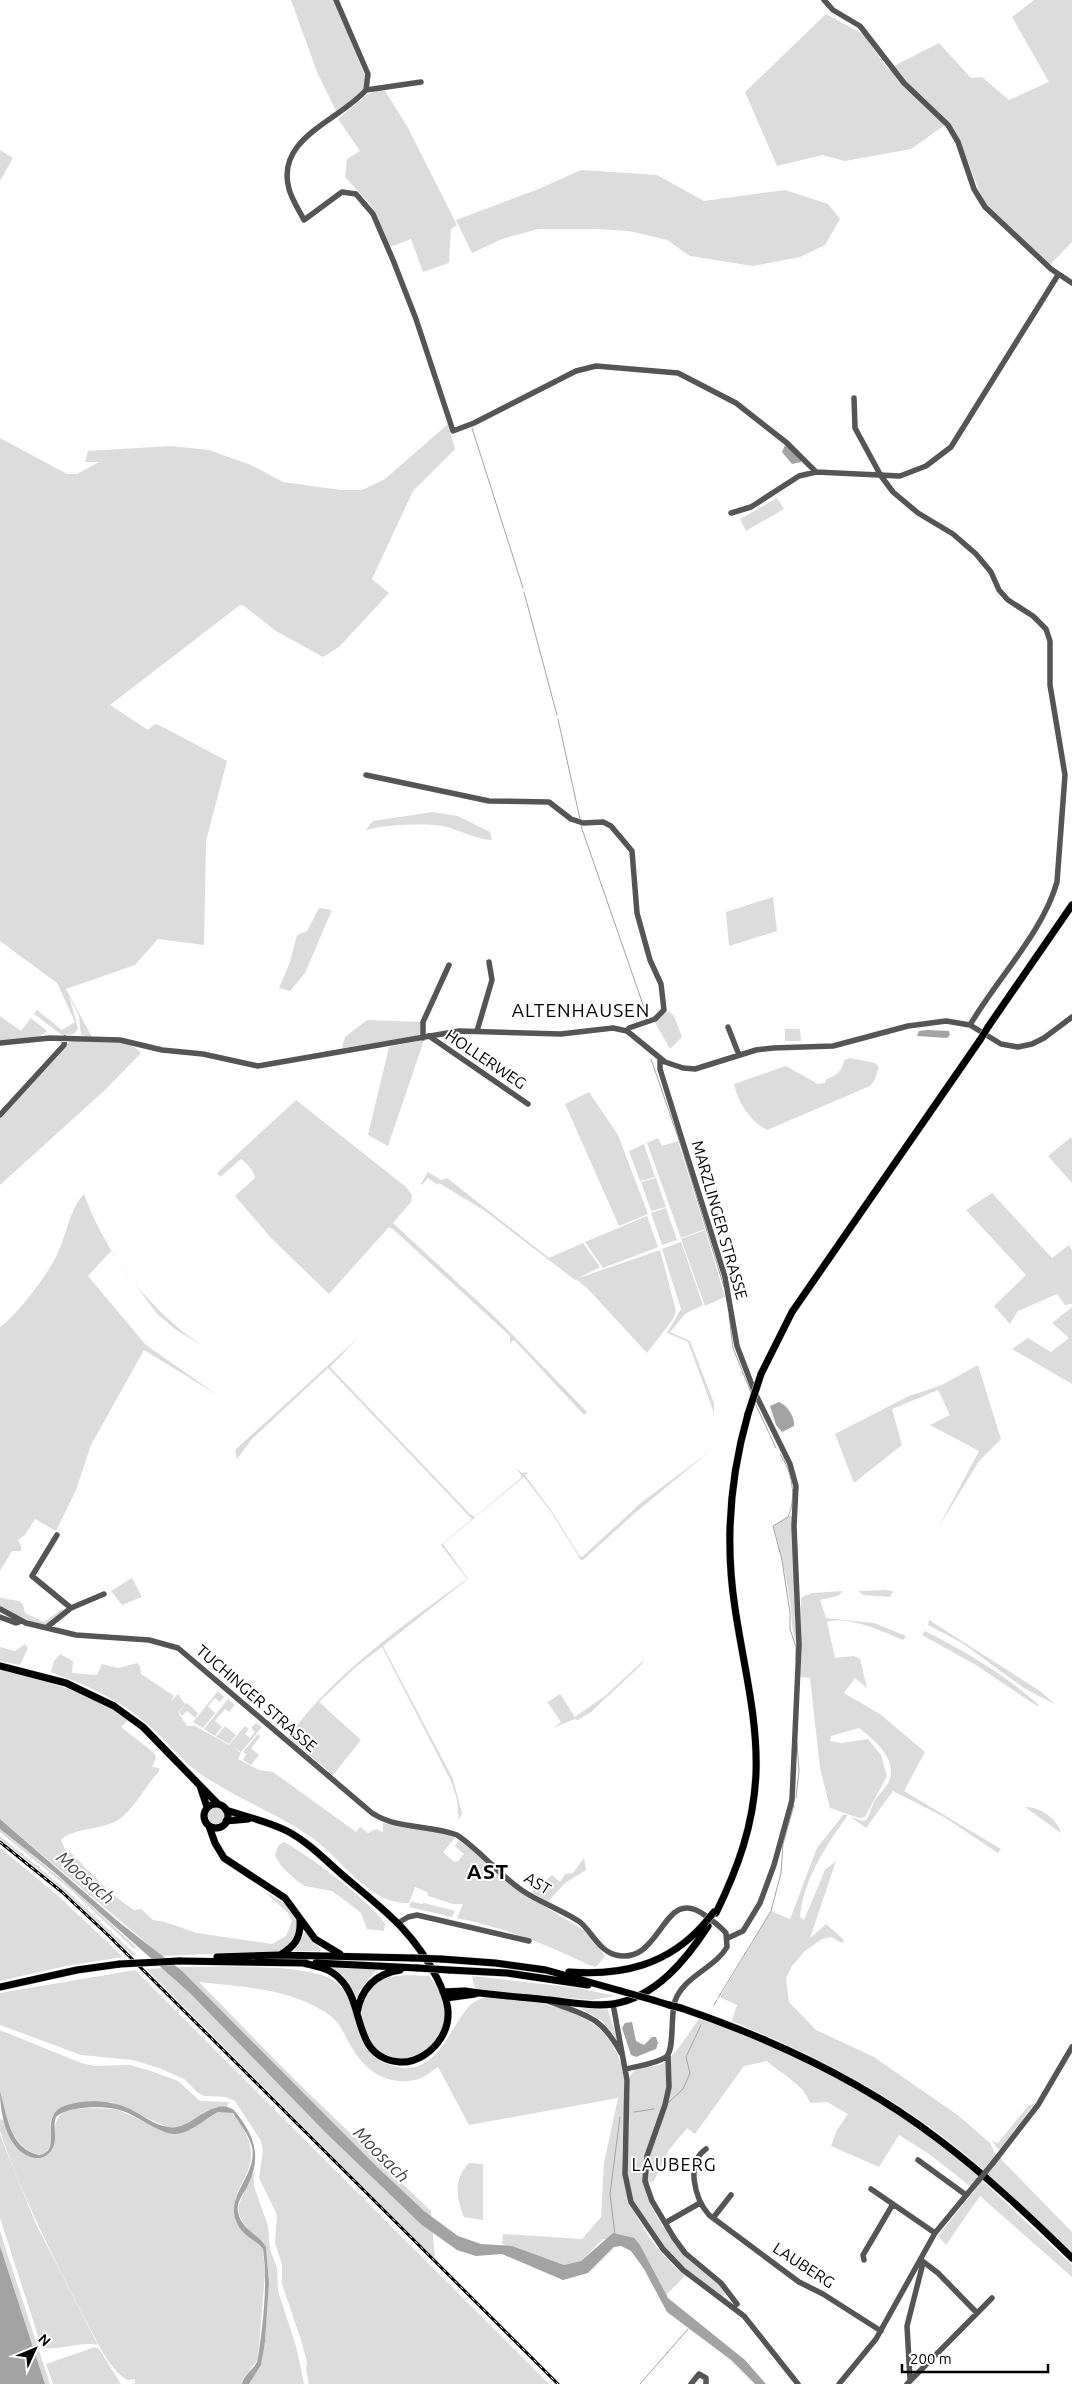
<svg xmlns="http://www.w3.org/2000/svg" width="1072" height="2384" font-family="Ubuntu,sans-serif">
  <rect width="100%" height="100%" fill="#fff"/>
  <path fill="#dcdcdc" d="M291,0h44l31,79 -4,14 -25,20 -20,-41z
    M1034,0h38v242l-22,23 -66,-62 -26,-67 -9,-14 -38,27 -66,12 -23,-6 -45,11 -32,-74 81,-78 37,20 25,35 51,-26 32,35 11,-1 27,23 40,-18 -37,-65z
    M379,90l6,1 22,35 50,99 -6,4 -2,34 -26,9 -12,-33 -21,8 -19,-42 -26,-28 2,-18 13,-8 -22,-32 30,-25z
    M0,150l13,8 -13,23z
    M581,170l76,5 47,26 81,-11 43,14 12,15 -15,26 -25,12 -47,9 -63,-10 -23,-16 -38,-9 -33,-2h-58l-36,10 -30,14 -16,-33 85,-32z
    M448,424l7,25 -42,42 -41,88 17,14 -50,54 -16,10 -47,-26 -32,-25 -4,-1 -130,100 38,25 7,-6 6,2 66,35 -21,80 -2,104 -46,-6 -23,26 -69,24 26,48 -11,-2 -2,-19 -10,-20 9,32 -4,6 -12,1 -28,-21 3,-4 25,20 13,-8 -18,-39 -57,-42v-503l67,36h10l22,-12h-14l3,-11 83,-5 38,4 42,15 32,17 58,8h21l23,-11z
    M777,498l7,11 -38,22 -6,-12z
    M433,812l25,4 32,16 2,8c-14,0 -35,-11 -49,-14 -15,-3 -65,-2 -78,5l8,-10z
    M773,897l4,34 -48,15 -3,-34z
    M319,908l13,2 -27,63 -15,18 -11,-3 11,-26 7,-27 10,-4z
    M669,1011l5,5 8,21 -12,12 -16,-28z
    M0,1016l21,15 10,-13 16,13 -7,5 -40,5z
    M367,1020l54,2 -1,14 -78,12 3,-11z
    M785,1029h15l1,12h-16z
    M423,1040v3l-35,103 -20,-11 21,-88z
    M70,1041c22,0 57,-5 71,12l-36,37 -105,95v-68l12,-16z
    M850,1058l25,5 4,4 -5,14 -4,5 -103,44c-17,-9 -29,-27 -33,-46l52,-18 32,18 7,-1 1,-4c11,-3 16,-8 18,-19z
    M589,1092l29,43 30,79 -29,12 -54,-122z
    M296,1100l110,87 6,8 -1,7 -18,21 105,97 89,92 -3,3 -70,-75 -4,3v-7l-116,-106 -5,-3 -60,67 -57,-55 -37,-43 20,-18c-1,-8 -8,-14 -14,-19l-21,18 -3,-4z
    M1071,1137l1,2v44l-24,-27z
    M658,1138l4,8 16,-5 27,88 -24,9 -34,-95z
    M644,1144l11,33 -15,4 -11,-30z
    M428,1172l13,8 6,-2 102,80 34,-15 17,24 -25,13 -90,-69 -46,-28 -1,2 -10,-7 -6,7 -1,-1z
    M656,1178l10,29 -15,4 -10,-29z
    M992,1193l60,65 17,-13 3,5v54l-7,1 -8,-11 -39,17 -8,13 -16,-18 32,-31 -60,-65z
    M84,1194c22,61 66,117 120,153l-29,-18 -18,-15 -46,-63 -23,25 58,69 73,51 -75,-46 -53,95 -15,45 -20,41 -21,-12 -10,16 -7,5 3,6v5h-9l-12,20v-244c18,-13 51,-56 59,-77 8,-18 12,-43 25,-56z
    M666,1208l11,32 -15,5 -11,-32z
    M647,1216l11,31 -55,21 -18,-26z
    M705,1230l20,67 -20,9 -24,-67z
    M681,1242l22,63 -18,9 -15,18 20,9 24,62v10l-26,-71 -21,-9 14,-24 -19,-60z
    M660,1250l16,61 -3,8 -26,34 -59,-64 -12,-10z
    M1072,1307v77l-60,-35 16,-11 23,14 18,-14 -17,-15z
    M359,1337l-29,30 140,147 5,3 47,-40 -6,-9 6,5 6,-1 -3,3 28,38 26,42 3,2 60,-55 68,-51 -75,62 -52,47h-2l-30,-48 -27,-35 -81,67 25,35 -85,67 70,133 9,34 -3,7 -2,-20 -6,-19 -69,-134 -25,19 -38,36 42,38 -28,35 -45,-38c47,-64 115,-112 179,-158l-26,-34 31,-26 -144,-151 -76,71 -15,20 -2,-9z
    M978,1365l23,74 -22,22 -42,69 42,-79 -49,-26 20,-10 -12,-25 -46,19 10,36 -48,38 -19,-49 74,-38 33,-11z
    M789,1516h3l4,127c-5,-14 -4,-28 -6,-42 -4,-25 -9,-49 -16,-73l1,-3z
    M132,1578l10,19 -20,8 -11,-14z
    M884,1590l9,1 -3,6 -27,-2 -5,-4z
    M843,1591l-5,5 -18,4 6,18 48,5 32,13 -3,4c-19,-8 -56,-25 -76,-18l8,36 19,-2 6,3 7,29 -12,-10 -11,15 36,21 45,38 -21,39 97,58 -3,4 -54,-36 -51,-26 -27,37 -18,-13c-21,29 -45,65 -48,102l4,3 21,-50 11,-9 -26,77 16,-14 18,16 -2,3 -11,-6 -9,2 -17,12 -13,15 -6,12 3,24 27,28 58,27 85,59 31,27 5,10 77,79v22c-39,-38 -78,-78 -121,-111 -66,-52 -142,-90 -219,-122l5,-16 -17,-8 51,-86 19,8 27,-71 27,-34 18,7 4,-1c4,-5 5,-12 8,-18 4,-7 13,-15 16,-23 6,-22 -17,-40 -31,-51l-28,8 -1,5 11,2 27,-4 13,16 6,21 -22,41 -6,1 -29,-10 -10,-40 -10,-90 -10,-1 1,-78 1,-2 10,-4z
    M0,1597c7,4 20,1 23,8 1,3 1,5 2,8l19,9 18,-13 2,1 -19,15 -14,-3 -31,-15z
    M929,1620l111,71 16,14 -32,-17 -62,-45 -34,-18z
    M925,1631c41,21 79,43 114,74l-2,1 -61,-41 -54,-30z
    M25,1644l3,4 -8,17 -20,-4v-14l15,4z
    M60,1654l13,7 -1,12 25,2 5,-11 16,4 19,-5 3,3 1,8 33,22 -4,6 8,-8 7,10 2,-1 11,10 -3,5 -8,-7 -5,5 -3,-4 6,-8 -7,8 9,14h8l34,19 16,-19 4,3 -4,5 5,4 5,-6 -4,-4 5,-5 6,4 -21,25 -8,-5 8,6 -3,6 21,11 14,2 83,60 4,-5 8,6 8,-4 7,3v-9l65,10 7,5 -12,14 11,10 4,-1 6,-7 -9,-8 4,-6 15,11 43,39 70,42 18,24 -9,11 -7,-2c-43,-21 -84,-37 -132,-47l6,-14h-10l-25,-8 -1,-4 -12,-5 -6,16c-40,2 -69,-46 -98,-66 -36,-25 -78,-40 -112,-64 -19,-14 -34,-34 -52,-49 -28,-25 -62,-39 -96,-52l3,-11z
    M644,1660l-2,4 -51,48 -13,8 -3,-1 -22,9 8,-6 -13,-19 -3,1 15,-10 15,23 30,-21z
    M0,1669c45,11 86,23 125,48l2,4 -6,6 33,26 2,5 -4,9 8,1 -2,5c-13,13 -25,38 -40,47 -16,10 -46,8 -57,20l5,11 4,1c21,21 39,42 64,58l7,-1 12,11 12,2 32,11 75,11 14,-8 6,-15 -4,-8 -21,-19h2l16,10 11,16 1,9 -3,11 -12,11 -120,5 -162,-137z
    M218,1691l6,6 -4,5 -5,-4 -7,8 7,7 -12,15 -10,-6z
    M228,1699l7,6 -6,7 -4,-3 -10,12 7,6 -7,9 -11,-7z
    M225,1726l11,9 -7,9 -13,-7z
    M258,1734l2,3 -9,11 8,7 -8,10 -8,-5 3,-6 -3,-2z
    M207 1815a9 9 0 1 1 18 0a9 9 0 1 1-18 0Z
    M1025,1807c14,-1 33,12 36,26z
    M0,1829l71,58 65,60 -2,2 -63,-59 -71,-58z
    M0,1836l63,51 73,68 -3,1 -76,-71 -57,-46z
    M284,1842c24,13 88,60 101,82l-1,7 -17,-2 -6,-16 -14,-11 -15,-11 -27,-5 -9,-6 -14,-13 -7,-11 3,-10z
    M0,1848l55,45 68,64 -57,9 -66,15z
    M584,1858l2,12 -21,13 -17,19 -17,-10 21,-17 8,7 5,-8 8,-1z
    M411,1901l11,3 2,-1 31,8 -3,6 -43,-10z
    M304,1933h2l16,18h-28z
    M184,1967c35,0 122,-4 149,13 31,20 14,77 65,87 46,10 56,-60 82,-68 26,-9 102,11 121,31 11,11 18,26 22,40 5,34 -3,69 0,103 4,38 33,79 62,103l-19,19 -26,-50 -37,-6 -22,22 -17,4 -62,-21 1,-10 79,5 19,-22 3,-54 14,-65 -149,27 -31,-58c-6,4 -13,10 -19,12 -30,8 -53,-7 -67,-31 -10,-16 -10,-25 -27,-36 -38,-24 -83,-25 -126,-30l96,98 136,131 4,48 -289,-290z
    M332,1968l45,1 -17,21 -3,8 -14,-23z
    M135,1970l414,414h-240l-3,-15 1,-6 -5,-20 -20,-59v-19l-7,-22 2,-28 -18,-37 4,-27 -2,-10 -26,-40 -9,-4 -22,-1 -7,-4 -13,-13 -25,-11 -26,-8 -52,-5 -81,-30v-32z
    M405,1975l24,1c13,15 21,35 13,53 -4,10 -13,20 -22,25 -47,26 -80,-50 -41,-73 8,-4 17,-5 26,-6z
    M472,1976l106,12 37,8 -24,4 -116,-11z
    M580,2008l28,2 10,31 -17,-21z
    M699,2019c101,25 203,94 284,159v3l89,84v12l-92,-81 -34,49 -8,-9 37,-46 -46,-36 -30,-19 -20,32 -48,-21 6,-16 11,-16 -21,-12 -17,1c-7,-20 -27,-27 -43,-42l-23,5 -49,68 -8,-6 -18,22 -15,31 -10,3c11,52 52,71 82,108l-3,5 -39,-28 -21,-22 -31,-46 -5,-20 3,-105c7,-13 25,-6 35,-14 13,-10 24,-30 34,-43z
    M0,2030l81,33 14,3 35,-1 21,6 27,10 22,20 29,1 -2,5h-11l-38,21 -11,-1 -56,-25 -54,9c-15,12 2,31 -13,43 -28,4 -43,-44 -44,-65 0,-19 0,-39 0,-59z
    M1035,2103l-34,45 -3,1 -6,-8 6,2 30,-37z
    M88,2108l28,1 56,25 20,-5 26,-17h13c6,6 11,14 15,22 17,36 -14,48 -12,81l29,34 2,25 -7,85 -15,20 -1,5h-110l3,-1v-4l-8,1c-21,-14 -31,-42 -43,-63 -31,-60 -62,-121 -84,-186v-13l5,4 10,23 22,14 15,-9c5,-31 -1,-40 36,-42z
    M0,2135l36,89 62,121c-17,-4 -40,6 -54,3l-5,-9 -39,-121z
    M253,2162l1,24 14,40 2,23 7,19 1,23 18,55 8,38h-55l12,-19 4,-23 4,-59 -3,-36c-48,-45 -20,-35 -13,-85z
    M469,2163l14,1v56l-19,-3c-8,-20 -11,-37 5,-54z
    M0,2230l5,17 45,137h-5l-45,-138z
    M95,2347l4,2 22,35h-68l-7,-20z"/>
  <path fill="#a3a3a3" d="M785,445l15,12 1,5 -9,2 -10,-12z
    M927,1030l22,1 1,4 -3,3 -30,-2 2,-5z
    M779,1402c8,3 16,15 15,24l-12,6 -6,-7 -6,-19z
    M0,1819l120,104 62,48 194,195 48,45 34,25 23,8 31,2 52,19 17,-4 32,-28 21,5 6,7 28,53 77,62 21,24h-11l-24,-24 -64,-48 -23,-43 -13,-18 -10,-5 -7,1 -26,26 -25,7 -61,-26 -26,2 -19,-6 -35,-25 -96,-92 -135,-139 -137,-122 -54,-43z
    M632,2022l4,19 8,4 8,-8h4l2,6 -2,6 -20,8 -5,-2 -9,-27 3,-5z
    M0,2091c7,25 10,58 39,64 26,-4 -4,-40 28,-50 20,-6 44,-5 63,4 12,6 24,16 38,18 22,5 44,-32 66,-17 20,25 29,45 13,77 -4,7 -11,16 -9,25 3,17 20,22 28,35l3,36 -4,59 -4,23 -12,19h-7c2,-11 15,-16 16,-26 5,-33 10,-76 5,-109 -7,-9 -20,-13 -25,-24 -16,-28 20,-49 14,-78 -3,-12 -12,-23 -19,-34l-15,-1c-13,7 -29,23 -45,22 -17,-2 -38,-21 -57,-25 -14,-3 -49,-3 -60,8 -4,11 3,23 -5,34 -4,5 -10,8 -16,7 -28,-5 -35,-44 -35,-67z
    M0,2246l45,138h-45z"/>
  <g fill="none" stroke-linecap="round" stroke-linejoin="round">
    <path stroke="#a3a3a3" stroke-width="1" d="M472,428l51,160
      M524,592l33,123
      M558,719l22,100
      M581,826l67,193
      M651,1059l30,87 43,141
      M729,1315l4,33 19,47
      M755,1403l21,45
      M780,1454c12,17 17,43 8,63l-15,9 9,34 8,53v16l6,18v12
      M796,1798l3,-27 -2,-28
      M718,1998l53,-87 10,-38 2,-29 11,-39
      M714,2005l3,-5
      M668,2103l15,-14 7,-16 -4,-16 15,-32
      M634,2112l20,-3
      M615,2235l-5,-41 10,-77
      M640,2384l48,-55"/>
    <g stroke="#dbdbdb" stroke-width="8">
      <path id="major" d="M988,1027l84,-122
        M761,1374l31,-62 188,-272
        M0,1666l66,17 48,23 29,21 75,77
        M200,1786l7,21
        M204 1816a12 12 0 1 1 24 0a12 12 0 1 1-24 0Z
        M226,1810c20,7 42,11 61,21 23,12 40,31 59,47 39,33 67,53 91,100 10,20 17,39 4,60 -8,13 -24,25 -41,24 -49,-4 -34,-58 -60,-83 -10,-11 -24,-13 -37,-16
        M226,1821l22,-2
        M209,1826l6,17 9,15 61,40 30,41 25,15
        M716,1913c22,-45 38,-89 40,-140 2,-55 -13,-110 -21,-165 -10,-65 -5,-131 13,-194
        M280,1955c15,-9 21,-17 20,-35
        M217,1957l62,-2 134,3
        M441,1959l54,4 51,7 75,21
        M179,1961l127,2
        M316,1963l102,5
        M449,1970l58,3 81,12
        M569,1972c53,4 99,-7 135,-48
        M0,1987l77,-17 43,-6
        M443,1992l22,-1c27,4 56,6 84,9 20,2 43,7 64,4 43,-7 73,-44 95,-78
        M446,1998l29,-4
        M653,2000l16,5
        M681,2008c91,31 180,72 257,131 48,36 91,77 134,119
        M357,2013c4,-24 18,-39 43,-43"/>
    </g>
    <path stroke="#555" stroke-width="5.5" d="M336,0l32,74 -2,16
      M824,0l9,10 27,16 44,57 44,42 10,17 16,47 11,18 66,62 21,14
      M421,82l-55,8c-27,31 -91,48 -77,99 3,11 10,21 15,31l38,-28 14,2 17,20 20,46 23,59 37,112 21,-8 102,-52 20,-5 82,7 58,30 51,40 29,29
      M854,398l1,30 26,48 12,16 25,21 35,21 23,20 15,18 8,18 9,10 25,16 13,13 4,12v44l15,90 -8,107c-14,50 -60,97 -87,143
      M731,513l20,-6 48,-31 17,-4 84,4 26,-10 25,-19 107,-172
      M366,775l123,26 60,1 22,17 12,4 20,-1 8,4 21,25 5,62 13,47 11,24 3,26 -9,9 -26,9 -2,3
      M728,1027l11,28
      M477,1031l15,-51 -3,-18
      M429,1036l99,68
      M423,1038v-16l26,-57
      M0,1043l50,-5 70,2 42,10 41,4 55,12 201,-35 102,3 52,-6 14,3 38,31 18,6 12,1 61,-19 17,-2 60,-2 75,-20 38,-5 24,4 31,19 17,3 14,-3 12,-6 28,-21
      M660,1059v10l65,208 12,69 18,47 35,71 6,22 -2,40 5,119 -7,155 -18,65 -14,38 -17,28 -15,7
      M0,1115l64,-70 1,-7
      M57,1535l-25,41 39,32
      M0,1609l26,14 50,12 73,5 29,8 194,165c26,17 56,11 85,22 24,16 42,40 66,56 18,12 39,19 57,31 12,10 19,29 36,33 47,11 46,-73 90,-39 7,5 14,10 20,17l1,14c-12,21 -43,29 -52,54 -5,13 0,49 -9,56 -10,7 -29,9 -40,12
      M0,1617l16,6 6,-2
      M47,1627l24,-19 33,-14
      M398,1923l10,-6 9,-2 112,26
      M550,2002c36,13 51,14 71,51
      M613,2004l14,76 -2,94 6,28 32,47 20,21 61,46 54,68
      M668,2055l1,32 -4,18 -18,51 -2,25 7,20 22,37 11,15 36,30 16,21
      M706,2149c-21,14 -11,50 3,66l90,67 24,12 58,37
      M918,2160l48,35
      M993,2163l45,-58 34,-58
      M871,2189l64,44
      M713,2218l18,-23
      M665,2223l35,-20
      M864,2260l-1,-5 30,-51
      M921,2260l17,13 39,40
      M910,2379l-3,-53 15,-59 -1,-7
      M691,2384l8,-10 7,4v6
      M839,2384l37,-45 59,-106 43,-52
      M907,2384l85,-86"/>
    <use href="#major" stroke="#000" stroke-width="7"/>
    <g stroke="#000" stroke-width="3">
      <path id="rail" d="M0,1842l62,50 47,44 449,448"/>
    </g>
    <use href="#rail" stroke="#fff" stroke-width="1" stroke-dasharray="4" stroke-linecap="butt"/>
    <g stroke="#dbdbdb" stroke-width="8" stroke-linecap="butt">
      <path id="major-bridge" d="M980,1040l8,-13
        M748,1414l13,-40
        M704,1924l10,-12
        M413,1958l28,1
        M120,1964l59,-3
        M418,1968l31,2
        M621,1991l32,9
        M669,2005l12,3"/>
    </g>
    <path stroke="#555" stroke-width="5.5" d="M978,2181l15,-18"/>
    <use href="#major-bridge" stroke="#000" stroke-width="7"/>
  </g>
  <g text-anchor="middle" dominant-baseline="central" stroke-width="4" stroke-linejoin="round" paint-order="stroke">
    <g font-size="16" fill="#000" stroke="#fff">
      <text transform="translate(486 1059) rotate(34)">HOLLERWEG</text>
      <text transform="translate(720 1220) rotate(74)">MARZLINGER STRASSE</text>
      <text transform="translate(257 1698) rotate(41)">TUCHINGER STRASSE</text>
      <text transform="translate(538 1883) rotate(31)">AST</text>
      <text transform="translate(804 2265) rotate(33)">LAUBERG</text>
    </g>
    <g font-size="18" font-style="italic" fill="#444" stroke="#fff">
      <text transform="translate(86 1877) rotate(41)">Moosach</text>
      <text transform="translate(382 2154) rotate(45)">Moosach</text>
    </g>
    <g font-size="18" letter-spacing="1" fill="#000" stroke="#fff">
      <text x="674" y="2164">LAUBERG</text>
    </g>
    <g font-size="19" letter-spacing="1" fill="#000" stroke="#fff">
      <text x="581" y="1010">ALTENHAUSEN</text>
    </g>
    <g font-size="21" font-weight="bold" letter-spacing="1" fill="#000" stroke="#fff">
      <text x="488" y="1871">AST</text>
    </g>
  </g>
  <g transform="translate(35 2349) rotate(46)" stroke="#ffffff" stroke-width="4" paint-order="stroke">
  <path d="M0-4L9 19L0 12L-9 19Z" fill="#000000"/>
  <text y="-8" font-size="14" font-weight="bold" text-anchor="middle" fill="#000000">N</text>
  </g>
  <path d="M902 2364v8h146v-8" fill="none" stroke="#000000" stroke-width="2.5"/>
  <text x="910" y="2364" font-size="15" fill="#000000" stroke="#ffffff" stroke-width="4" paint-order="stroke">200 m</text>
</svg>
